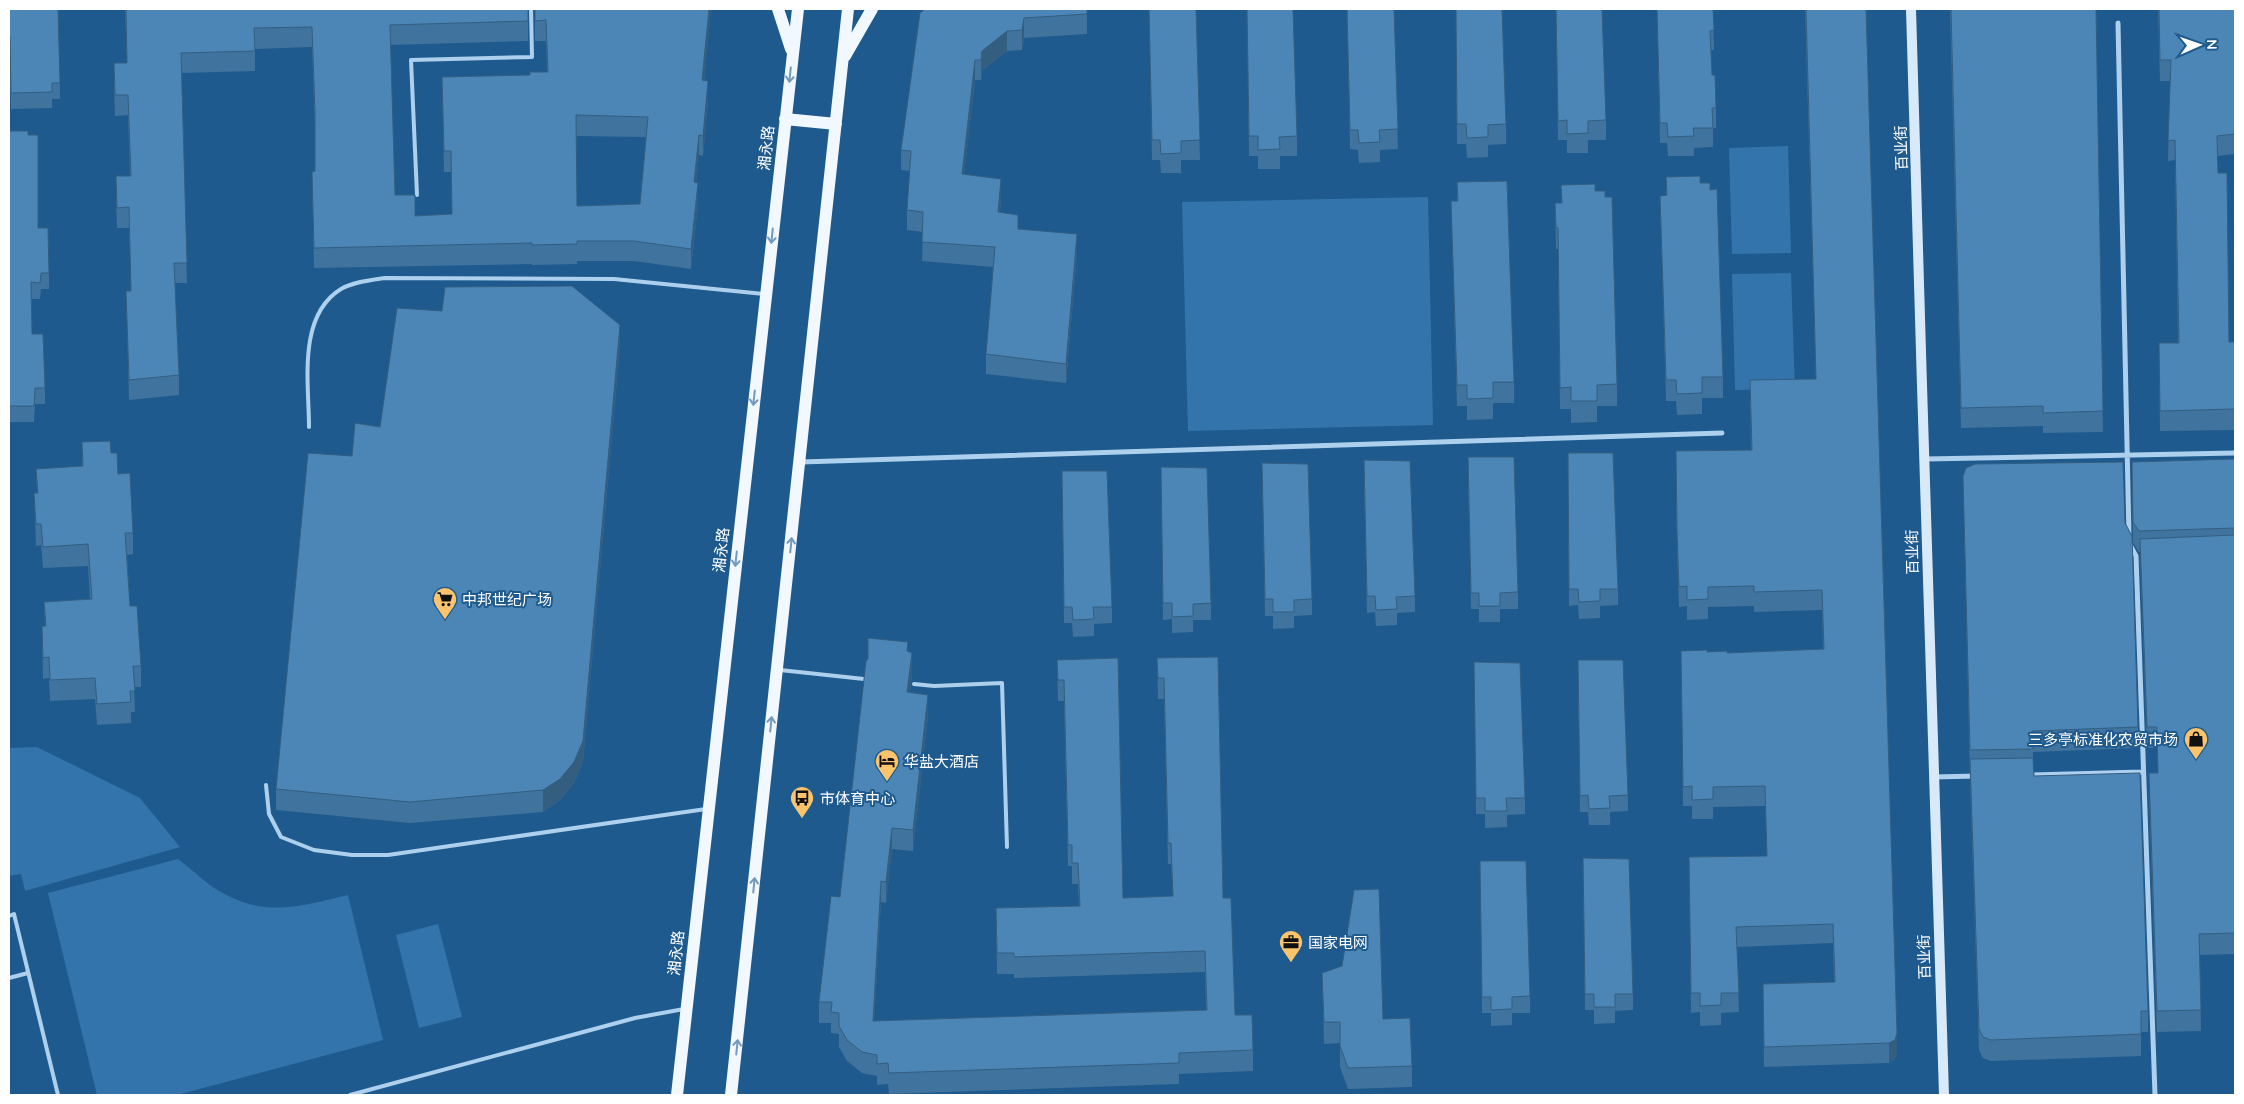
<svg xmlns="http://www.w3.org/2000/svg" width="2244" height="1104" font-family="Quicksand,'Noto Sans SC',sans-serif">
  <rect width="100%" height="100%" fill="#1e5a8d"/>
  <path fill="#3274ab" d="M1788,146l3,107 -59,1 -3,-106z
    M1428,197l5,228 -245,6 -6,-229z
    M1791,273l4,116 -60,1 -3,-116z
    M37,747l103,51 40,49 -155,44 -4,-17 -12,2v-128z
    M178,859c14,10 28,25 43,33 45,26 80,14 127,3l35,145 -206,55h-80l-49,-202z
    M438,924l24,93 -43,11 -23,-93z"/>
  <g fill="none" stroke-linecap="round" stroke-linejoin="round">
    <path stroke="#acd0ed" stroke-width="4" d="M417,195l-6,-135 121,-3 -1,-48
      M309,427c0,-44 -12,-111 32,-138 12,-7 30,-9 44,-11l229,1 150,15
      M780,670l84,9
      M914,684l20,2 68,-3 5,164
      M266,785l3,29 12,23 33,13 38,5h36l318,-46
      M9,916l5,-2 44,181
      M9,978l19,-5
      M350,1095l285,-77 49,-9"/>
    <path stroke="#acd0ed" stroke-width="5" d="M2118,23l11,514
      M1925,459l310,-6
      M801,462l921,-29
      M2130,545l6,11 19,539
      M2028,775l114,-3
      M1933,777l44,-1"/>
    <path stroke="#d8eaf9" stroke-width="10" d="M1911,9c11,362 20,724 33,1086"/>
    <path stroke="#f2f8ff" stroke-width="12" d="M778,9l13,40
      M845,56l27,-47
      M785,119l51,5
      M677,1095l121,-1086
      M731,1095l117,-1086"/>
  </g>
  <path fill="#40739d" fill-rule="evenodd" d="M9,9l51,74v16h-8v9l-41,1 -1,-57h-1z
    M125,9h403v32l-138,4 5,150 20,21 37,-2 -1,-42h-7l-2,-95 88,-2 17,-3 -1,-31h-11v-32h176l-7,72 4,21 -5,54 -4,-1 -3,28 2,21 -7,65 -57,-8h-57v3l-45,1v-1l-218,4 -2,-96 3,-1v-40l-3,-84 -57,2v22l-74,2 6,210h-12l4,92v20l-50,5 -3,-109h5l-2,-63h-12l-1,-31v-21h14l-2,-61 -13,1 -1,-32v-21h13zM576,136l70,1 -6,67 -63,2z
    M925,9h162v25l-63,4 -2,12 -15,1 -25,20 -1,9h-6l-11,94 37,25 -1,13 18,17 59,25 -11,129 -80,-9v-20l7,-87 -71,-6 1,-29 -16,-2v-20l3,-39 -9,-1v-20z
    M1149,9h47l4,151h-19v13h-20l-1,-13h-8z
    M1247,9l50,127v20h-17v13h-22v-13h-9z
    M1347,9h47l4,140 -18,1v12l-21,1 -1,-13 -8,-1z
    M1456,9l50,115v20l-18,1v12l-21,1 -1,-14h-9z
    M1556,9l50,111v20h-18v13h-21v-13h-9z
    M1657,9h56l1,41h-3l1,25 4,33v20h-3v19l-19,1v8h-26l-1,-13h-7z
    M1805,9h61l31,1043 -2,7 -6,4 -125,4 -1,-83 71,-2 -1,-39 -96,4 2,65 -18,1v12l-21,1v-14l-9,1 -2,-156 78,-1 -2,-50 -52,1v12h-21v-13h-9l-2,-155 46,2 96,-4 -1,-39 -68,2v-6l-46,1v12l-21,1v-14l-8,1 -2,-56 -1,-100 75,-1 -1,-70 66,-1z
    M1950,9h146l7,423 -60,1v-7l-82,2z
    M2158,9h77v145l-18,2 12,186h6v88l-75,1 -1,-88h19l-3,-183 -7,1 2,-80h-10z
    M9,131l19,4 10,93 11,45v16h-8l-1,10h-8v35l13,54v16h-10l-1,18h-25z
    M1666,177l34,6 23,194v21h-21v16l-25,1 -1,-14h-10l-6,-205 6,-1z
    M1457,182l57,200v21h-21v16l-26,1v-14h-10l-6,-205h6z
    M1595,191l22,193v22h-20v16l-26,1v-14h-11l-2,-160h-2l-1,-46h6z
    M620,346l-37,416 -9,21 -14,17 -17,12 -133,11 -134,-13v-21l76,-333 28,-29z
    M82,442l29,11 7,21 15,59v21l-6,1 3,51 11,60v21h-7l1,25h-4v11l-34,2 -2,-26 -45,2 -1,-23 -6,1 -1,-53h3l-1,-24 46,-3 -2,-33 -45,2 -2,-23 -5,1 -2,-53h3l-1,-24 46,-3z
    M1568,453l50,136v16l-18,1v12l-21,1 -1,-14 -9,1z
    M2235,459v495l-35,1 1,76 -44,1 -8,-238v-21h9l-1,-25h-10l-7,-196h-1l-6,-9 -1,-81z
    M1262,463l50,136v16l-18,1v12l-21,1v-13h-8z
    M1161,467l50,136v17h-18v12l-21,1v-14l-9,1z
    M1062,471l50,136v16l-18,1v12l-21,1 -1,-14h-8z
    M1468,473l50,119v17h-18v13h-21v-13h-8z
    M1963,476l162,47 13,204v21l-105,4v6l1,18 114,235v21h-7v24l-150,5 -8,-3 -4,-8 -9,-270z
    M1364,477l51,119v16l-18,1v12l-21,1 -1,-14 -8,1z
    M908,651l4,23 -2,18 18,24 -15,135 -21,-2 -6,54 -5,-1 -7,119 332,-11 -1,-38 -191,6v-4h-17l-1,-66 83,-2 -1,-22h-6v-18h-4l-4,-165h-6l-1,-41 61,-2 5,240 50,-2 -2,-32h-3l-4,-165h-6l-1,-41 61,-1 5,241 12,117 18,35v21l-74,3v10l-290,10 -1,-10 -11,1v-9l-15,-3 -15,-12 -8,-14v-13l-8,-1v-10h-12v-21l21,-105z
    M1578,660l50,135v16l-18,1v13h-21l-1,-13h-8z
    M1474,662l51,136v16l-18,1v12l-22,1v-14h-9z
    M1583,858l50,136v16l-18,1v12l-21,1v-14h-9z
    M1480,861l50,135v17h-18v12l-21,1v-13h-9z
    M1322,973l61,46 29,47v21l-64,2 -8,-22v-24l-16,1z"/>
  <path fill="#345e80" d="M709,9h2v3l-9,89v-21z
    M1024,18v20l-2,12v-20z
    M1007,31v20l-25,20 -1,9v-20l1,-9z
    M975,60v20l-13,114v-20z
    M708,81v21l-5,54v-20z
    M699,135v20l-5,48v-21z
    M1001,179v20l-3,33v-20z
    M698,183v21l-7,65v-20z
    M1077,234v20l-11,129v-19z
    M620,325v21l-37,416 -9,21 -14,17 -17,12v-22z
    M912,653v21l-5,39v-21z
    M928,695v21l-15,135v-21z
    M892,828v21l-6,54v-21z
    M881,881v21l-8,140v-21z
    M1897,1033v19l-2,7 -6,4v-20z"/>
  <path fill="#4b86b7" stroke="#345e80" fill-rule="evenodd" d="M9,9h49l2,74h-8v9l-41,1 -1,-57h-1z
    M126,9h402v12l-138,4 5,170h20v21l37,-2 -1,-63h-7l-2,-74 88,-2v-3h18l-2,-52 -11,1v-12h174l-7,71 6,1 -5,55 -4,-1 -5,47 4,1 -7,66 -57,-8h-57v3l-45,1v-2l-218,5 -2,-76 3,-1v-60l-3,-84 -58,1 1,23 -74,2 6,210h-13l5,112 -50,5 -3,-89h5l-2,-84 -12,1 -1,-32h15l-3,-81h-13l-1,-32h13zM576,115l72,2 -8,87 -63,2z
    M925,9h162v5l-63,4 -2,12 -15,1 -25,20 -1,9h-6l-13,114 39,5 -3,33 20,3v14l59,5 -11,130 -80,-10 9,-107 -73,-5 1,-30 -16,-2 4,-59 -10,-1 19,-137z
    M1149,9h47l4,131 -19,1v12l-20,1 -1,-14h-8z
    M1247,9h46l4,127 -18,1 1,12 -22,1v-14h-9z
    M1347,9h47l4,120 -19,1 1,12 -21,1 -1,-13h-8z
    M1456,9h46l4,115 -18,1v12l-21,1 -1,-14h-9z
    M1556,9h46l4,111 -18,1v12l-21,1v-14l-9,1z
    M1657,9h56l1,21 -4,1 2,44h3l1,33h-4l1,20h-20l1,8 -26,1 -1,-14h-7z
    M1806,9h60l31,1024 -2,7 -6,3 -125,4 -1,-63 72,-2 -2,-58 -97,3 3,66h-18v12l-21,1v-13h-9l-2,-136 78,-1 -2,-70 -52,1v12l-21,1v-14l-9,1 -2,-136 26,-1v2l20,-1v2l97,-4 -2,-59 -68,2v-6l-46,1v12l-21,1v-14l-8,1 -2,-56 -1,-80 76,-1 -2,-70 66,-1z
    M1951,9h145l7,402 -60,2v-7l-82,2z
    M2159,9h76v125l-18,2 1,37h9l2,169h6v67l-75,2 -1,-68h20l-4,-203 -7,1 3,-81h-11z
    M9,131h19v4h10v93h10l1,45h-8l-1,10 -9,-1 1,52h11l2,54h-10l-1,18h-25z
    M1700,176v7h10v7l7,-1 6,188h-21v16l-25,1 -1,-14h-10l-6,-184 7,-1 -1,-18z
    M1507,181l7,201h-21v16l-26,1v-14h-10l-6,-184h7l-1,-19z
    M1595,184v7h10v6h7l5,187 -20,1v16h-26v-14l-11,1 -2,-160 -2,-1 -1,-24h7l-1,-18z
    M572,286l48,39 -37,416 -9,21 -14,17 -17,11 -133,12 -134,-13 32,-336 44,3 3,-33 25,4 17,-119 45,3 3,-24z
    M110,441l1,12h6l1,21 12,-1 3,60h-8l5,73h7l4,60h-8l2,25h-5l1,11 -34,2 -2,-26 -45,2 -1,-23 -6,1 -1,-32h4l-2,-24 48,-3 -4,-55 -45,3 -2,-23h-5l-2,-31h4l-2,-24 47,-3 -1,-24z
    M1568,453h45l5,136h-18v12l-21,1 -1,-13h-9z
    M1468,457h46l4,135 -18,1v13h-21v-13h-8z
    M2235,459v69l-96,3 -6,-9 -1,-60z
    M1364,460l46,1 5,135 -19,1 1,12 -21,1 -1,-14h-8z
    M2123,462l2,61 7,13 6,191 -106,4 1,18 -63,1 -7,-274 3,-8 9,-4z
    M1262,463l46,1 4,135 -18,1v12h-21v-13h-8z
    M1161,467l46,1 4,135 -18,1v12l-21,1v-14h-9z
    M1062,471h45l5,136h-19l1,12 -21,1 -1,-13h-8z
    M2235,535v398l-36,1 2,76 -44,1 -8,-238h9l-1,-46h-10l-7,-188z
    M868,638l40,4 -1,9 5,2 -5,39 21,3 -15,135 -21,-2 -6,54 -5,-1 -8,140 334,-11 -2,-59 -191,6v-4h-17l-1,-45 84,-2 -2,-43h-6v-18h-4l-4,-165h-6l-1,-20 61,-2 5,240 50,-2 -2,-53h-3l-4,-165h-6l-1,-20 61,-1 5,241h8l4,117h17l1,35 -74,3v10l-290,10 -1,-10 -11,1v-9l-15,-3 -15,-12 -8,-14v-13l-8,-1 1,-10h-13l12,-106 9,1 26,-236 2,-2z
    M1578,660h45l5,135 -19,1 1,12 -21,1 -1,-14 -8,1z
    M1474,662l46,1 5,135h-19l1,13h-22v-13h-9z
    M2033,758l1,18 106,-3 8,238h-7v23l-150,6 -8,-3 -4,-8 -9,-270z
    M1583,858l46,1 4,135h-18v13h-21v-13h-9z
    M1480,861h46l4,135 -18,1v12l-21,1v-13h-9z
    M1379,889l4,130 27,-1 2,48 -64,2 -8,-22v-24h-16l-2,-49 20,-7 12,-76z"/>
  <defs><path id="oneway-shaft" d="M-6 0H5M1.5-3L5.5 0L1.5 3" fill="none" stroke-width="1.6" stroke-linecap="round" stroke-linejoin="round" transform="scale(1.25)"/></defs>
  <g stroke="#7399bb">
    <use href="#oneway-shaft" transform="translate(790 75) rotate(96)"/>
    <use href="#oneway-shaft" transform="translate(772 236) rotate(96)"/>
    <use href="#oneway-shaft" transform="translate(754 398) rotate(96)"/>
    <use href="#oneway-shaft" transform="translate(791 545) rotate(-84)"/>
    <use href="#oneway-shaft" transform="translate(736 559) rotate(96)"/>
    <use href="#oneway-shaft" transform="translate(771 724) rotate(-84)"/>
    <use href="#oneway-shaft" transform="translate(754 885) rotate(-84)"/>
    <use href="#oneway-shaft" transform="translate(737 1047) rotate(-84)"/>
  </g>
  <defs>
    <g id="supermarket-pin" transform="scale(1.25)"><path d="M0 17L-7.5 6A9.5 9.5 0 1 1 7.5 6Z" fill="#fbc36b" stroke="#1e5a8d"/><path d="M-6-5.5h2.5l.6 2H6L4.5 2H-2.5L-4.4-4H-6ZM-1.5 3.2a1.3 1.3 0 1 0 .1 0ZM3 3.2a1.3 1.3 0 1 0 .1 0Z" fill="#111"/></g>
    <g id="shop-pin" transform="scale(1.25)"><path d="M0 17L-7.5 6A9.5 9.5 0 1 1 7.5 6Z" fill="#fbc36b" stroke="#1e5a8d"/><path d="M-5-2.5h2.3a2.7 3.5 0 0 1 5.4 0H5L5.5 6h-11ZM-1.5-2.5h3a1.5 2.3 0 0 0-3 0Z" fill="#111"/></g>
    <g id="hotel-pin" transform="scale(1.25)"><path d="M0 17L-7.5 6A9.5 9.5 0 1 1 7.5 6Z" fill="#fbc36b" stroke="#1e5a8d"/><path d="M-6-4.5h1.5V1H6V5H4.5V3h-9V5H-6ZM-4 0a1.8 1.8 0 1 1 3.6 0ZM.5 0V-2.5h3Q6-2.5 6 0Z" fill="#111"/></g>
    <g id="bus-pin" transform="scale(1.25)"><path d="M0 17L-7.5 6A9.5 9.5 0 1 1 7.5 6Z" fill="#fbc36b" stroke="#1e5a8d"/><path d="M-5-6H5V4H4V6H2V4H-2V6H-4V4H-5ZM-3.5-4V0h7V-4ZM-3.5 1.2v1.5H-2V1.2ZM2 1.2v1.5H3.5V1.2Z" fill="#111"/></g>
    <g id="office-pin" transform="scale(1.25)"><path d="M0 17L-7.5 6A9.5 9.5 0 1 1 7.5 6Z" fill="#fbc36b" stroke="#1e5a8d"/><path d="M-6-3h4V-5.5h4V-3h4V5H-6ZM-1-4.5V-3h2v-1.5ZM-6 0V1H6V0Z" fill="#111"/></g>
  </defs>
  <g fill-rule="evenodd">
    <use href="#supermarket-pin" x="445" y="599"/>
    <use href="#shop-pin" x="2196" y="739"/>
    <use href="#hotel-pin" x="887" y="761"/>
    <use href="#bus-pin" x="802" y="798"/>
    <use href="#office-pin" x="1291" y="942"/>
  </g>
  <g text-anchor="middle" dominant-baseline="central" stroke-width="4" stroke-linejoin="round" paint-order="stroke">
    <g font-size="15" fill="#fff" stroke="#1e5a8d">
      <text transform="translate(766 148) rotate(-84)">湘永路</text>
      <text transform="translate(1901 148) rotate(-92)">百业街</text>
      <text transform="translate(721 550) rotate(-84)">湘永路</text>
      <text transform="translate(1912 552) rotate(-91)">百业街</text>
      <text transform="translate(676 953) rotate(-84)">湘永路</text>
      <text transform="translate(1924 957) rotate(-92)">百业街</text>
    </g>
    <g font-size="15" fill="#fff" stroke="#1e5a8d" text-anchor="start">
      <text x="462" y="599">中邦世纪广场</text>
      <text x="2178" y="739" text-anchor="end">三多亭标准化农贸市场</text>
      <text x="904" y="761">华盐大酒店</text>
      <text x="820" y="798">市体育中心</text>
      <text x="1308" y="942">国家电网</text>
    </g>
  </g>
  <rect width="2244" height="1104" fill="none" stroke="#ffffff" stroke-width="20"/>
  <g transform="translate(2199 45) rotate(88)" stroke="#1e5a8d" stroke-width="4" paint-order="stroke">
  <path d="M0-4L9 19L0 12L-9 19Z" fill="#ffffff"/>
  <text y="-8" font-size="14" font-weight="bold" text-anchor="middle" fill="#ffffff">N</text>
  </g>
</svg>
